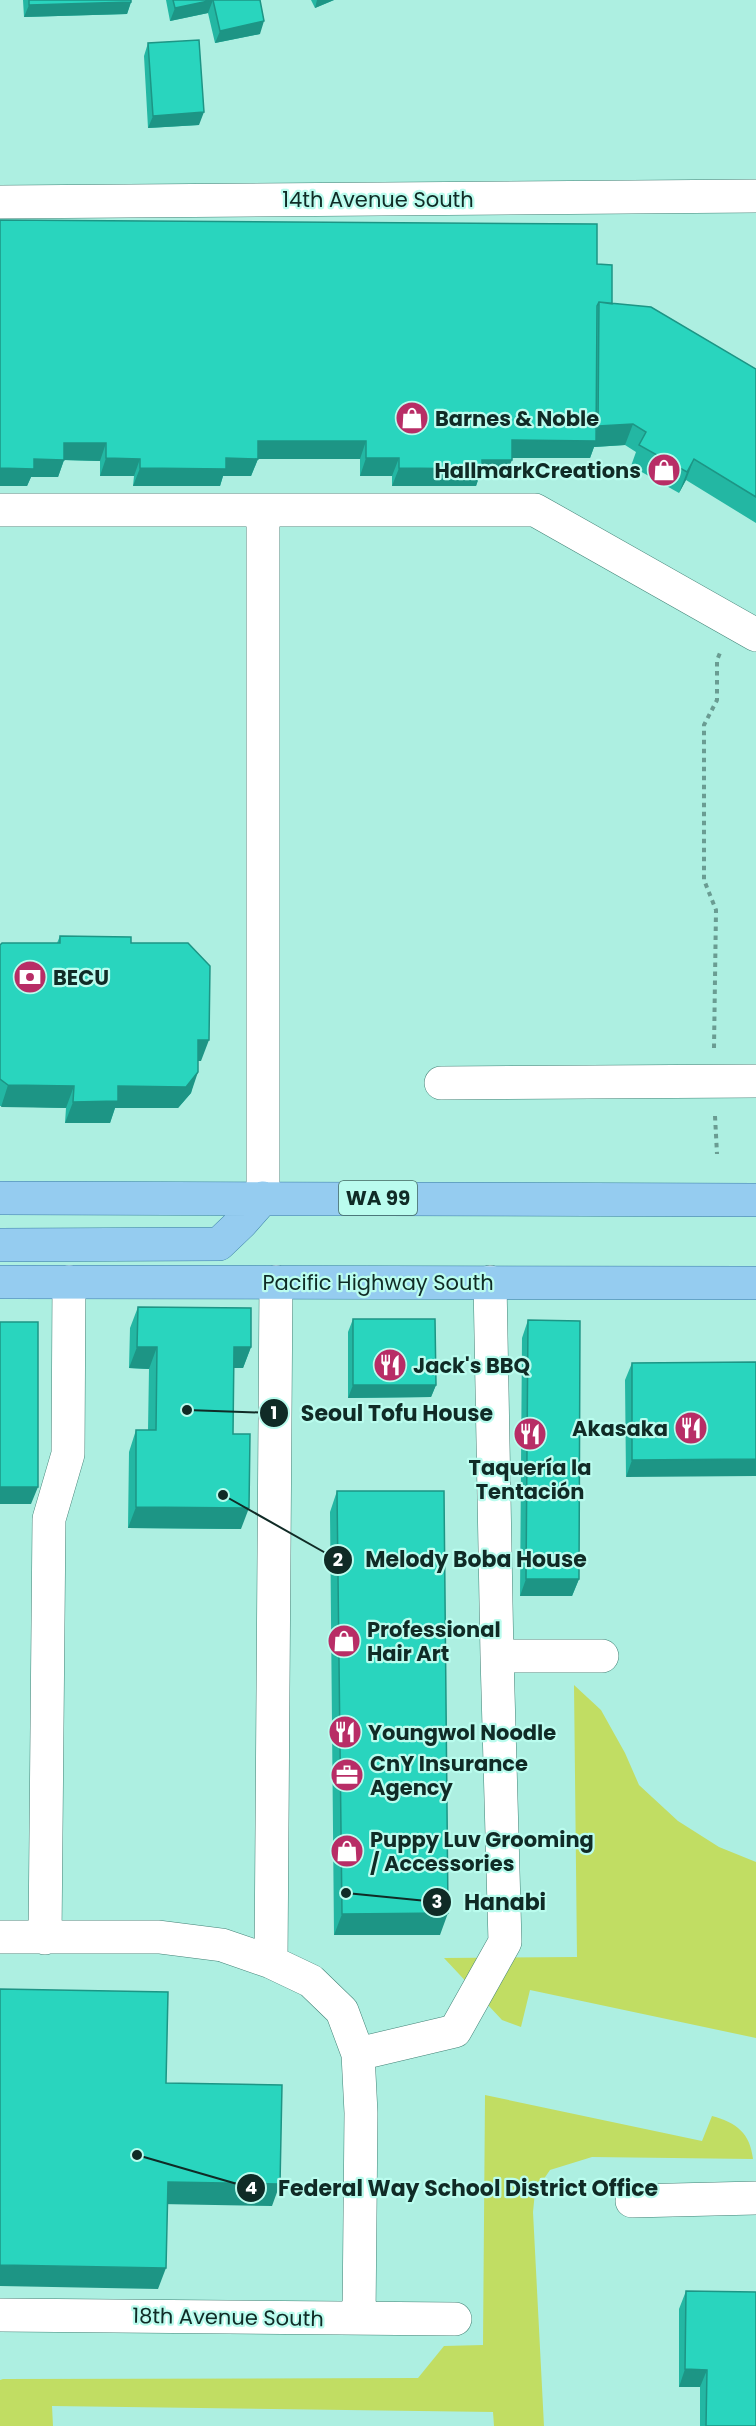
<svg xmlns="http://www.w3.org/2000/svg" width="756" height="2426" font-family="Poppins,sans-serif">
  <rect width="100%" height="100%" fill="#adefe1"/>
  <path fill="#c1dd63" d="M574,1685l27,25 24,43 14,32 39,36 41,26 37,15v176l-226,-48 -9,37 -19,-7 -58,-62 133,-1z
    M485,2095l217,46 10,-25c25,7 38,17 41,43l-161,-2 -42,13 -15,22 -2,20 11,214h-50l-1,-14 -441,-6 1,20h-53v-46l3,-1 415,-1 26,-32 39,-1z"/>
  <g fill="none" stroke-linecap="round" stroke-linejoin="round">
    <g stroke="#428276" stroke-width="34">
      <path id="minor" d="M0,202l756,-6
        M0,510h535l221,125
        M441,1083l315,-2
        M263,1198v-688
        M497,1656h105
        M0,1937h159l63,8 49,17 40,19 31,30 16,43 3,59 -2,205
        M45,1938l4,-419 19,-65 1,-172
        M271,1962l5,-680
        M358,2054l97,-23 50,-89 -8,-286 -7,-374
        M632,2201l124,-3
        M0,2315l455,4"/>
    </g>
    <g stroke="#397ea3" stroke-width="34">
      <path id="major" d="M0,1198l756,2
        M0,1245l219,-1 22,-21 22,-25
        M0,1282l756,1"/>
    </g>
    <path stroke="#6a9c92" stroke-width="4" stroke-dasharray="4.5 4.5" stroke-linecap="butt" d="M714,1048l2,-138 -12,-30v-155l13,-25v-40l3,-7
      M715,1116l2,38"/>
    <use href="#minor" stroke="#fff" stroke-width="33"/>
    <use href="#major" stroke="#95ccf0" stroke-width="33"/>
  </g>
  <path fill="#23b7a3" d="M23,0h108v2l-4,12 -103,3z
    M166,0h94v34l-45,9 -7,-30 -38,8z
    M311,0h23l-19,8z
    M148,43l51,82 -51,3 -4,-72z
    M0,220l597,44 15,40 144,65v154l-70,-43 -7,13 -48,-27 5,-14 -11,-7 -31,2 -4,11h-78l-7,19h-26l-3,9h-84v-10h-32v-17h-102l-7,17h-28l-3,10h-87l1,-10h-34v-15l-36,-1 -6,17h-27l-4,9h-27z
    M60,936l71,7 70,118h-3l-7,32 -13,15h-63l-5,15h-45l1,-15 -66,-2v-161l57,-2z
    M138,1307l113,40 -8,21h-10v66l8,95 -113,-1 1,-76 7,-22h12l1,-61 -20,-1 1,-40z
    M353,1319l83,66 -5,12 -83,1v-66z
    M528,1320l51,259 -7,17h-52l2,-258z
    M756,1362l-130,115 -1,-97 7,-17z
    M337,1491l103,444h-106l-4,-423z
    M686,2291l70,135h-56v-39h-21v-78z"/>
  <path fill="#1d9585" d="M213,0l-5,13 -38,8 5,-13z
    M317,0h17l-19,8z
    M131,2l-4,12 -103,3 5,-12z
    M264,21l-4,13 -45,9 5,-12z
    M204,112l-5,13 -51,3 5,-12z
    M633,424l-8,21 -31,2 -4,11h-85l7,-18 80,1 6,-15z
    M258,441h108l-6,18h-109z
    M64,443h42l-6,18 -36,-1 -6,17h-27l-4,9h-27v-18l34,-9z
    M106,458l34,1 -6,17h-34z
    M226,458l32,1 -7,17h-28l-3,10h-87l7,-18z
    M366,458h33l-7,18h-32z
    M694,459l-8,21 -7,13 8,-21z
    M482,460h30l-7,17h-26l-3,9h-84l7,-18z
    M198,1040h11l-8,21h-10z
    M198,1072l-7,21 -13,15h-63l-5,15h-45l8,-21 45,-16z
    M8,1085l66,1 -8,22 -65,-1z
    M137,1347h20l-8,22 -20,-1z
    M234,1347h17l-8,21h-17z
    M353,1385h83l-5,12 -83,1z
    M756,1459v17l-130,1 6,-17z
    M0,1487h38l-7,17h-31z
    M136,1507l113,1 -8,21 -113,-1z
    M526,1579h53l-7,17h-52z
    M448,1913l-8,22h-106l8,-21z
    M168,2182l112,2 -8,22 -112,-2z
    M0,2265l166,3 -8,21 -158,-3z
    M685,2369l22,1 -7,17h-21z"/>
  <path fill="#29d5be" stroke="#1d9585" stroke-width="1.5" d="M29,0h102v2l-102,3z
    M173,0h87l4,21 -44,10 -7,-31 -38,8z
    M199,40l5,72 -51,4 -5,-73z
    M0,220l597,4v40l15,1v39l-13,-2 -2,4 -1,135 -84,-1v20h-30v9l-83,-1v-10h-33v-17h-108v18l-32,-1v11l-86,-1v-9l-34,-1v-15h-42v17l-30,-1v10l-34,-1z
    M599,302l52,5 105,62v128l-62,-38 -7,13 -48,-27 7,-13 -13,-8 -35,2z
    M60,936l71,1v6h57l22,23 -1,74h-11v32l-12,15 -68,-1v15l-45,1 1,-16 -66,-1 -8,-6v-134l2,-2h58z
    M138,1307l113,1v39h-17l-1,87h17l-1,74 -113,-1v-77h20l1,-83h-20z
    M353,1319h82l1,66h-83z
    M528,1320l52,1 -1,258h-53z
    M0,1322h38v165h-38z
    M756,1362v97l-124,1v-97z
    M337,1491h107l4,422 -106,1z
    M0,1989l168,3 -2,91 116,2 -2,99 -112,-2 -2,86 -166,-3z
    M686,2291l70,1v134h-50l1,-56 -22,-1z"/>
  <defs>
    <g id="shop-disc" transform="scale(1.725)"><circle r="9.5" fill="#b82d66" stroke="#bafcee"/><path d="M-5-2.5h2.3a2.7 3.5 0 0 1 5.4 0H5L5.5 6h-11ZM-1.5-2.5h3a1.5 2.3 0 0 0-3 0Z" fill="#fff"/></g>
    <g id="bank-disc" transform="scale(1.725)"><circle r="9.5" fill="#b82d66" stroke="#bafcee"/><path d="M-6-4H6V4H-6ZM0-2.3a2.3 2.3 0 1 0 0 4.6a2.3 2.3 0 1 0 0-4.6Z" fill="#fff"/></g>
    <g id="restaurant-disc" transform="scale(1.725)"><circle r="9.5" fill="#b82d66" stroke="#bafcee"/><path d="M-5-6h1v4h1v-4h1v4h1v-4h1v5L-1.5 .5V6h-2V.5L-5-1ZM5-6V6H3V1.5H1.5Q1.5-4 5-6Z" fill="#fff"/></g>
    <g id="office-disc" transform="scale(1.725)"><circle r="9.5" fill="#b82d66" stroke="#bafcee"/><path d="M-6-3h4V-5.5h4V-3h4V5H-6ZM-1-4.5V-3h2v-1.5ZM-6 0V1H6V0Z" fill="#fff"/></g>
  </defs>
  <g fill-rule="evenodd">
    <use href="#shop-disc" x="412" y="418"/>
    <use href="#shop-disc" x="664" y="470"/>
    <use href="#bank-disc" x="30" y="977"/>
    <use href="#restaurant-disc" x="390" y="1365"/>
    <use href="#restaurant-disc" x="691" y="1428"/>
    <use href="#restaurant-disc" x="530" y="1434"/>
    <use href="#shop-disc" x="344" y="1641"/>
    <use href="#restaurant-disc" x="345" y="1732"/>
    <use href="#office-disc" x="347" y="1775"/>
    <use href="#shop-disc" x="347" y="1851"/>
  </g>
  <g text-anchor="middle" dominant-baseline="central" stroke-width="4.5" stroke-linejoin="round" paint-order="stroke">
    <rect fill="#bafcee" stroke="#436a62" stroke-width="1.5" x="339" y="1181" width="78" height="34" rx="4.5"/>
    <g font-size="20" font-weight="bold" fill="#102b26">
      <text x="378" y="1198">WA 99</text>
    </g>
    <g font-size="21" fill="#102b26" stroke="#bafcee">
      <text x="378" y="199">14th Avenue South</text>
      <text x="378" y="1282">Pacific Highway South</text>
      <text transform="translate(228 2317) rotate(1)">18th Avenue South</text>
    </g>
    <g font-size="21" font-weight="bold" fill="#102b26" stroke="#bafcee" text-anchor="start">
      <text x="435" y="418">Barnes &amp; Noble</text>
      <text x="641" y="470" text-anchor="end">HallmarkCreations</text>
      <text x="53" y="977">BECU</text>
      <text x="413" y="1365">Jack's BBQ</text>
      <text x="668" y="1428" text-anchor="end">Akasaka</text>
      <text x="530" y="1467" text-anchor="middle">Taquería la<tspan x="530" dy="24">Tentación</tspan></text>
      <text x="367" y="1629">Professional<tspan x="367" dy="24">Hair Art</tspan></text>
      <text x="368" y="1732">Youngwol Noodle</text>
      <text x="370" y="1763">CnY Insurance<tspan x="370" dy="24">Agency</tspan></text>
      <text x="370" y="1839">Puppy Luv Grooming<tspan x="370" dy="24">/ Accessories</tspan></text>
    </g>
  </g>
  <path fill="none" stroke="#102b26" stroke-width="2" d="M187 1410L274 1413M223 1495L338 1560M346 1893L437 1902M137 2155L251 2188"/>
  <g fill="#102b26" stroke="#bafcee" stroke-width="2">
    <circle cx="187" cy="1410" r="6"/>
    <circle cx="223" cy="1495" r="6"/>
    <circle cx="346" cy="1893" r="6"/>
    <circle cx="137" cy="2155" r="6"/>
    <circle cx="274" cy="1413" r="15"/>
    <circle cx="338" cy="1560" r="15"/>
    <circle cx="437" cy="1902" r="15"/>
    <circle cx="251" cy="2188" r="15"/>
  </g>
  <g font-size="18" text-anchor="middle" font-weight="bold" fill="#fff">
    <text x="274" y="1419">1</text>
    <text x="338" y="1566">2</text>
    <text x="437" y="1908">3</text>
    <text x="251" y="2194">4</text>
  </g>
  <g font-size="22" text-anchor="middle" font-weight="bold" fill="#102b26" stroke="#bafcee" stroke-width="4.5" stroke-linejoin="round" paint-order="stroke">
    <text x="397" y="1421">Seoul Tofu House</text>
    <text x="476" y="1567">Melody Boba House</text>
    <text x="505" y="1910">Hanabi</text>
    <text x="468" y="2196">Federal Way School District Office</text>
  </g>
</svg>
